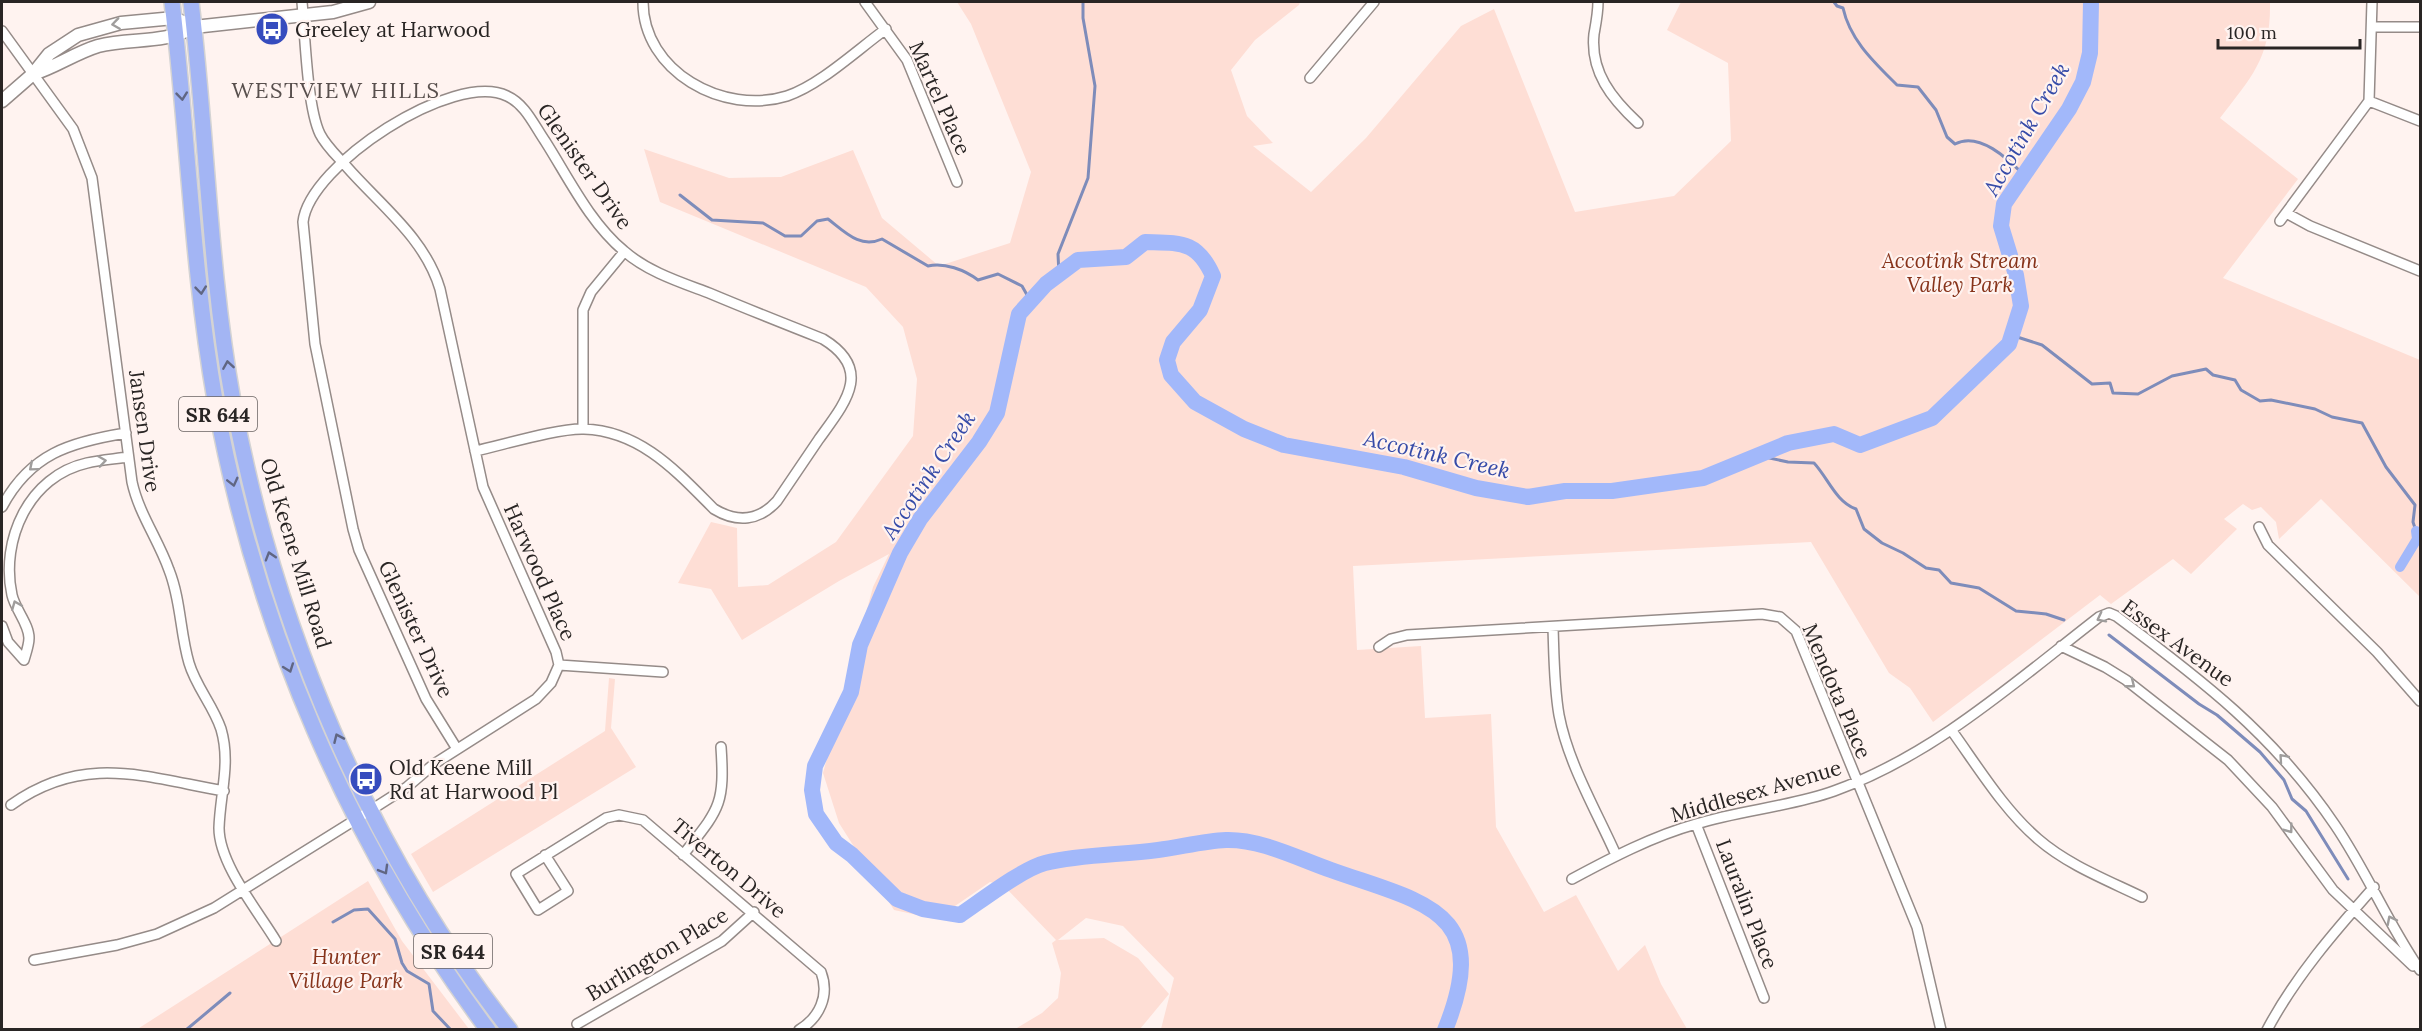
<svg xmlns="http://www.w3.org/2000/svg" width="2422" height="1031" font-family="Lora,serif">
  <rect width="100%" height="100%" fill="#fff3f0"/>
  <path fill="#feded5" d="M957,2h343l-1,3 -44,35 -24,30 16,46 26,27 -20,3 58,46 55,-54 95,-112 33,-17 81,203 99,-16 57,-55 -3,-78 -61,-33 14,-28h589c1,56 -18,74 -50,116l78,61 -75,99 197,82v237l-99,-98 -42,40 -3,-17 -15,-15 -9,3 -9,-6 -19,15 13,10 -46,45 -18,-15 -62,45 -11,-9 -167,127 -23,-34 -21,-15 -78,-131 -458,24 4,84 64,-4 4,72 66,-4 5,113 48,85 32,-17 42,76 27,-26 16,39 26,45h-526l13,-51 -51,-52 -37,-8 -28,22 46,-2 34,20 31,36 -29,35h-125l27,-16 16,-15 3,-25 -9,-30 4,-3 -52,-54 -14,-4 -54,37 -42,-9 -55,-87 -16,-50 50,-186 16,-33 -50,27 -97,59 -31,-51 -33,-6 33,-61 26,6 1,59 30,-2 68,-43 77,-106 4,-57 -14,-52 -37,-40 -206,-85 -16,-53 85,29 52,-1 72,-27 29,68 57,48 71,-23 21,-71 -60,-148z
    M609,678l6,1 -4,49 25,39 -203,125 -22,-38 194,-123z
    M368,881l34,60 67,88 -333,1z"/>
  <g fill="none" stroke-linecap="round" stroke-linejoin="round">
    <path stroke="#7e8cba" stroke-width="3" d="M1834,2l3,4 6,2c7,32 31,54 54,77l21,2 18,23 11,27 8,7c24,-13 53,15 69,31
      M680,195l32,25 51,3 22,13h16l16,-15 11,-2c17,13 32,30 54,20l46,27c16,-4 37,4 50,14l20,-6 24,12 9,16
      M1059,275l-1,-21 30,-76 7,-92 -12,-68v-16
      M2014,336l28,9 50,39 18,-1 3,10 25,1 34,-18 34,-7 7,6 22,5 6,10 19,11 11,-1 44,9 17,8 30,6 24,44 29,38 -2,17 3,9 4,2
      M1755,455l33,7 26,1c14,15 22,39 42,46l8,20 18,14 21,10 23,15 13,2 12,13 28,5 37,23 30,3 18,6
      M2109,635l90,69 18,11 43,37 24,28 8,19 14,12 42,68
      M333,922l21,-12 14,-1 27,30 7,24 5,8 22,13 4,27 18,19
      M186,1030l44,-37"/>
    <path stroke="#a2b8fa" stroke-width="10" d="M2400,567l17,-28 -1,-8"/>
    <path stroke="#a2b8fa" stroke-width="16" d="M1445,1030c49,-121 -22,-127 -114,-160 -32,-11 -70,-31 -105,-30 -22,1 -45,7 -68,10 -37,5 -77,4 -113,13 -23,6 -64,38 -85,52l-37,-6 -26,-10 -45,-44 -16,-12 -20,-29 -4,-24 3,-24 36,-74 9,-47 40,-92 20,-34 59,-77 18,-29 22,-99 27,-30 32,-24 48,-3 19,-15c35,1 52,-2 68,34l-13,34 -27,32 -6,18 4,15 24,27 49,27 40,16 120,22 72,21 52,9 37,-6h47l91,-13 85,-35 46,-9 26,11 72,-27 77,-74 12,-38 -5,-31 -15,-49 3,-22 65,-95 14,-27 7,-29 1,-51"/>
    <g stroke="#958b88" stroke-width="12">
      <path id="minor" d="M643,2c0,69 80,114 144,94 33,-11 70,-46 99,-67
        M865,2l42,58 50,122
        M1598,2c0,11 -2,21 -4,32 -4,38 18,65 44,89
        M2373,27h47
        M2,31l71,98 19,49 40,304c7,32 26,57 37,88 12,30 11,63 20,93 7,24 24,42 32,66 10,34 -1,65 -2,99 0,36 39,83 57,113
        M1310,78l64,-76
        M2369,101l51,20
        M2286,213l24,13 110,45
        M2280,221l89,-120 3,-99
        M583,429v-119l8,-18 33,-40
        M2,507c28,-53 68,-65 124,-74
        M2259,527l9,18 109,107 43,49
        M2,626l6,16 16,18
        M1553,627c1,29 1,59 6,88 9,48 37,95 57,140
        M2061,646l44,21 21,13 102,80 44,47 61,83 80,76
        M1379,647l12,-8 16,-4 355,-21 18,3 16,14 121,296 24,103
        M24,660c2,-7 5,-15 5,-22 0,-14 -14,-29 -17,-43 -12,-55 17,-119 75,-132 13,-3 28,-4 41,-6
        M559,665l104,7
        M1952,731c26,36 52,79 86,108 30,26 69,41 104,58
        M457,749l-31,-50 -67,-149 -6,-21 -38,-185 -12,-122c6,-57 151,-152 204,-126 18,8 27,29 38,45 23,36 45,82 79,110 24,21 56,31 85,42 38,16 76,31 114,46 51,31 22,64 -4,100 -14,21 -28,41 -42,62 -18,20 -40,22 -63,8 -37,-37 -73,-78 -130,-80 -26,-1 -81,16 -109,22
        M11,805c73,-52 133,-28 213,-14
        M1696,824l68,174
        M545,855l23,36 -30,19 -22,-36 90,-56 13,-3 24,5 178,152c9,24 -2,46 -22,58
        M683,855c36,-46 42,-49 38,-108
        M1572,879c39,-21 81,-43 124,-55 45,-14 93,-17 138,-33 100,-36 181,-109 265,-174l10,-4 7,3c86,64 158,119 219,209 32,47 53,99 85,145
        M34,960l83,-15 40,-11 57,-26 157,-98 36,-23 27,-23 102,-65 15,-16 8,-18 -3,-13 -73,-165 -43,-198c-15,-51 -60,-84 -94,-123 -9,-10 -20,-20 -26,-32 -13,-27 -15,-100 -18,-132
        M577,1024l145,-83 32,-29
        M2267,1030c28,-53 68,-99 107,-143"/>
    </g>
    <g stroke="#958b88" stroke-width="15">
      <path id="tertiary" d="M33,74c23,-7 42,-21 65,-28 34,-9 64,-1 96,-19l139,-15 36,-10
        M2,101l31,-27 16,-20 29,-19 43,-12 53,-5 20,9"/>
    </g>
    <g stroke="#d4d3d3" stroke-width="18">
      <path id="primary" d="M172,2c16,132 20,267 43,398 41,228 134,444 273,630
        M191,2c16,132 18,267 42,399 41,224 135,449 277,629"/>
    </g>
    <use href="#minor" stroke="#fff" stroke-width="9"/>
    <use href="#tertiary" stroke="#fff" stroke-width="12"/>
    <use href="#primary" stroke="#a3b5f4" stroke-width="15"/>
  </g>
  <defs><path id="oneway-chevron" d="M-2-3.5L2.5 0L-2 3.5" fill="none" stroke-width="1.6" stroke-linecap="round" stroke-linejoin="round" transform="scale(1.5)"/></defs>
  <g stroke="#9f9d9c">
    <use href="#oneway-chevron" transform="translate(116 24) rotate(172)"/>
    <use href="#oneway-chevron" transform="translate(102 461) rotate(-8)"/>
    <use href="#oneway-chevron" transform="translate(33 467) rotate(140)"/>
    <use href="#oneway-chevron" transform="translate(16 605) rotate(-112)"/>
    <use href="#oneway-chevron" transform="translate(2101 618) rotate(153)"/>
    <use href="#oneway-chevron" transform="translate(2131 684) rotate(38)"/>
    <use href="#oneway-chevron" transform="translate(2283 758) rotate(-131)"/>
    <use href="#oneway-chevron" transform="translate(2289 829) rotate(53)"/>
    <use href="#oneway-chevron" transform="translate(2391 920) rotate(-117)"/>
  </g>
  <g stroke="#606682">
    <use href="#oneway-chevron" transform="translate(182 96) rotate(84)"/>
    <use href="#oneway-chevron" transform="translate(201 290) rotate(84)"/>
    <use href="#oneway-chevron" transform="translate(228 365) rotate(-99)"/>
    <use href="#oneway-chevron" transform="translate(233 482) rotate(76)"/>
    <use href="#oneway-chevron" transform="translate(270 556) rotate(-107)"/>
    <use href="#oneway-chevron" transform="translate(289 668) rotate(70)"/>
    <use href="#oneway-chevron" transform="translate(338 738) rotate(-114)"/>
    <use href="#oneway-chevron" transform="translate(384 870) rotate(60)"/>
  </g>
  <defs>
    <g id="bus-disc" transform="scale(1.725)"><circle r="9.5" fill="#364cbe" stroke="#fff3f0"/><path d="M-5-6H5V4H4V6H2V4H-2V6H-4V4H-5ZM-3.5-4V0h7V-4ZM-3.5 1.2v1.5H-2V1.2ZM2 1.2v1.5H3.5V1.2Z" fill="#fff"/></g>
  </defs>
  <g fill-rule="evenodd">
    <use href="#bus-disc" x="272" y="29"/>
    <use href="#bus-disc" x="366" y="779"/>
  </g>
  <g text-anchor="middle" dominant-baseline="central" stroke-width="4.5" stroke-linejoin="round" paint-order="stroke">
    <g fill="#fff3f0" stroke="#696361" stroke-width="1.5">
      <rect x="179" y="397" width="78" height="34" rx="4.5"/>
      <rect x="414" y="934" width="78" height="34" rx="4.5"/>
    </g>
    <g font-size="20" font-weight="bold" fill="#292524">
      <text x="218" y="414">SR 644</text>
      <text x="453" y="951">SR 644</text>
    </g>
    <g font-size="21" fill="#292524" stroke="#fff3f0" text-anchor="start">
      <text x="295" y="29">Greeley at Harwood</text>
      <text x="389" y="767">Old Keene Mill<tspan x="389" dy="24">Rd at Harwood Pl</tspan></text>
    </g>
    <g font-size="21" fill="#292524" stroke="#fff3f0">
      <text transform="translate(940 98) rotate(66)">Martel Place</text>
      <text transform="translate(585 166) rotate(55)">Glenister Drive</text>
      <text transform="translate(145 431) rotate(82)">Jansen Drive</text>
      <text transform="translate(296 553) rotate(73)">Old Keene Mill Road</text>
      <text transform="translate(540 572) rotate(66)">Harwood Place</text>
      <text transform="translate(416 629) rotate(65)">Glenister Drive</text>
      <text transform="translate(2178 643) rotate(36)">Essex Avenue</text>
      <text transform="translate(1837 691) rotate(67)">Mendota Place</text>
      <text transform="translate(1756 791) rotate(-16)">Middlesex Avenue</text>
      <text transform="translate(729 868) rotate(40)">Tiverton Drive</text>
      <text transform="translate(1747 904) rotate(69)">Lauralin Place</text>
      <text transform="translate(657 954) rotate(-31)">Burlington Place</text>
    </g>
    <g font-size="21" font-style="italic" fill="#87331a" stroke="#fff3f0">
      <text x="1960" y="260">Accotink Stream<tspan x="1960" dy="24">Valley Park</tspan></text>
      <text x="346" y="956">Hunter<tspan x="346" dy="24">Village Park</tspan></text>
    </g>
    <g font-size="22" letter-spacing="1.5" fill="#584f4d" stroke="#fff3f0">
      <text x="336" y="90">WESTVIEW HILLS</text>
    </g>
    <g font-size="22" font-style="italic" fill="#364ba8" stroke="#fff3f0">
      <text transform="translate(2026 129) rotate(-60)">Accotink Creek</text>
      <text transform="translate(1437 454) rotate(13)">Accotink Creek</text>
      <text transform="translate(928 475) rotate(-56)">Accotink Creek</text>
    </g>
  </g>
  <rect width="2422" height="1031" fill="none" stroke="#292524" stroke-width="6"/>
  <path d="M2218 39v9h142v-9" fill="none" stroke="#292524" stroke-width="3"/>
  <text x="2227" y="39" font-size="18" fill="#292524" stroke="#fff3f0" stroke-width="4.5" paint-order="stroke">100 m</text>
</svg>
